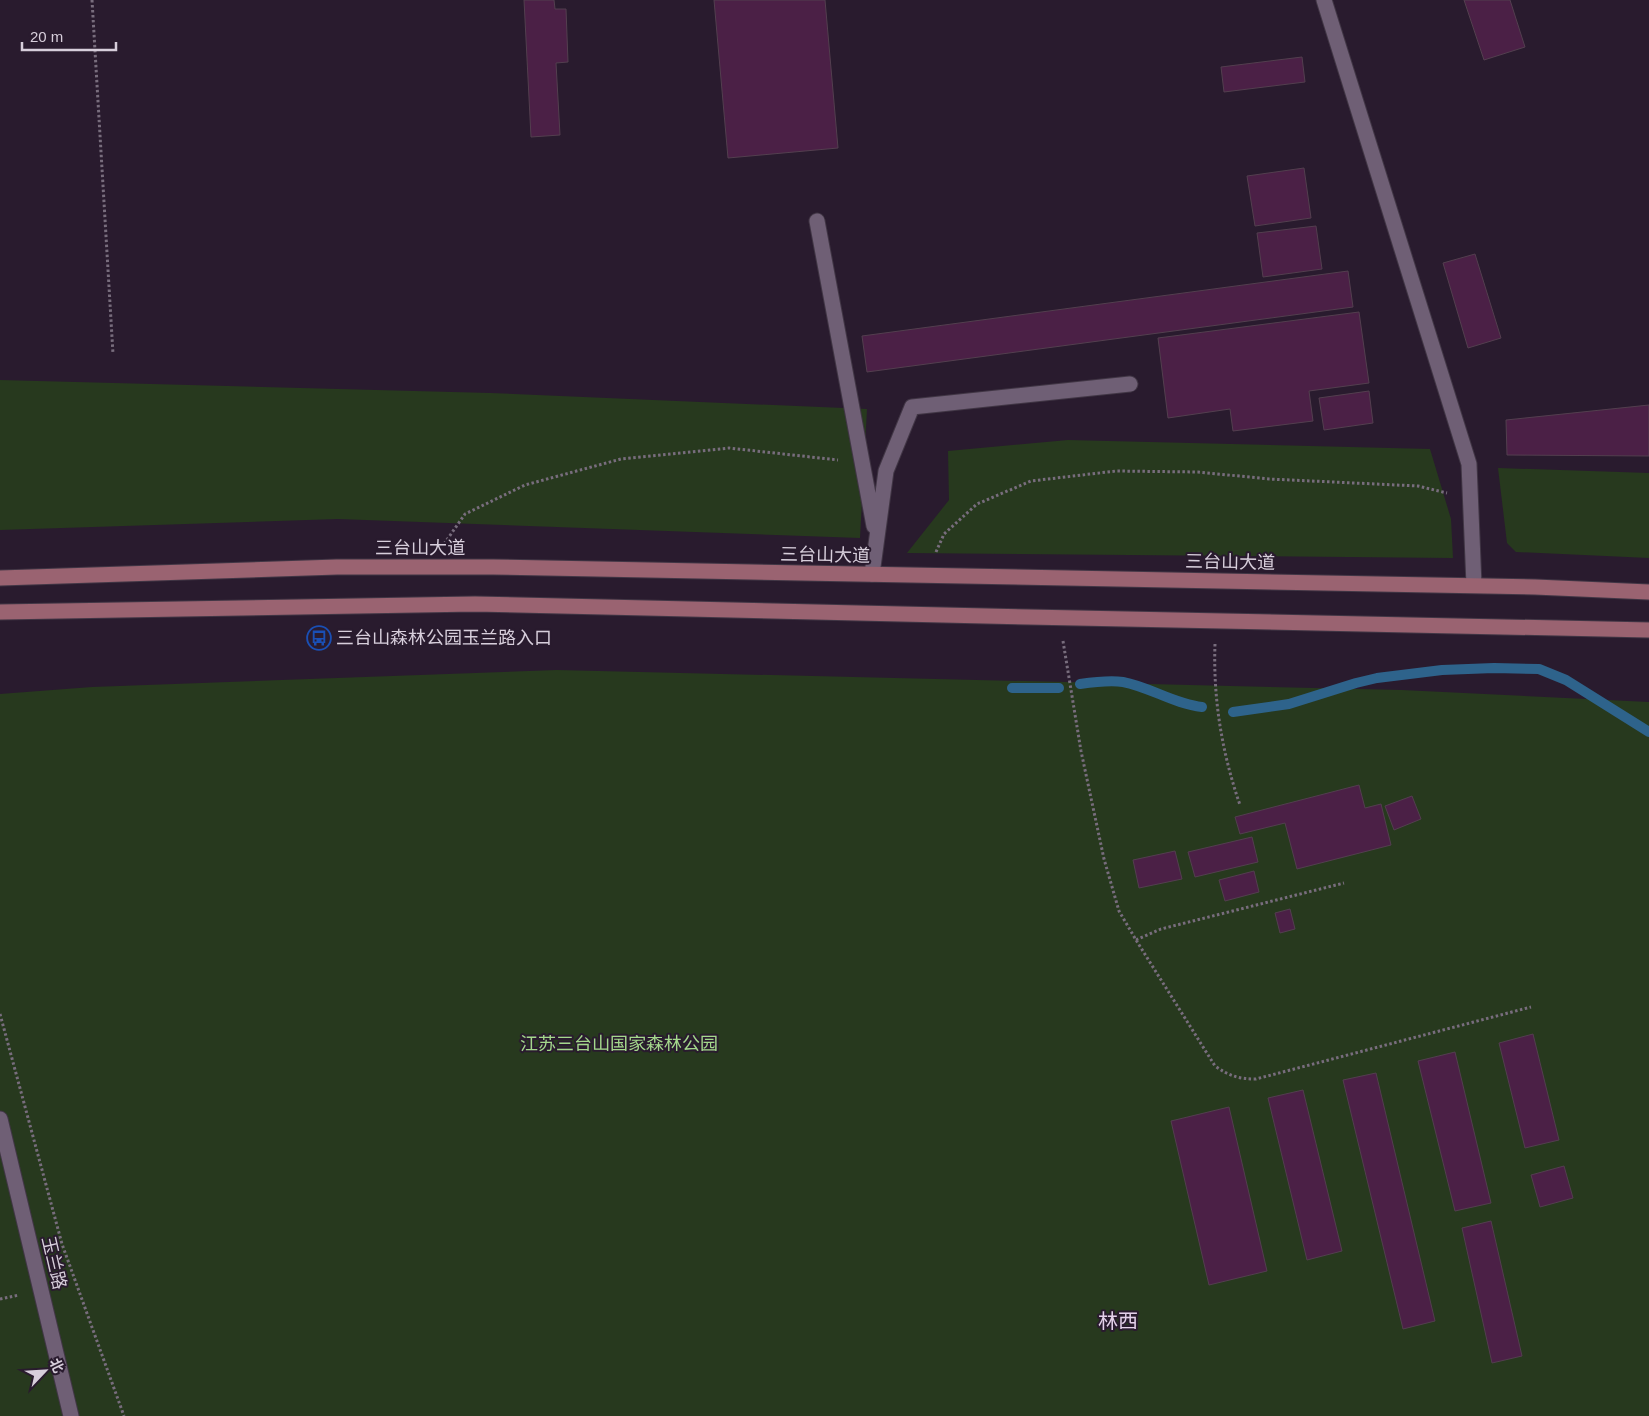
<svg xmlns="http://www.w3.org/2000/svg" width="1649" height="1416" font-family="Arial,'Noto Sans SC',sans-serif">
  <rect width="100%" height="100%" fill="#291b2e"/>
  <path fill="#27391e" d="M0,380l490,13 377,16 -7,129 -522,-19 -338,11z
    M1068,440l362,9 21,70 2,39 -546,-5 42,-53 -1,-49z
    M1498,468l151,5v85l-133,-6 -9,-9z
    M557,670l845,20 247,12v714h-1649v-722l92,-7z"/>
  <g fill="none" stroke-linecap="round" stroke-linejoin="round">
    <path stroke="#2e638b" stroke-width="10" d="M1080,684c14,-2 29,-4 43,-2 27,5 51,22 79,25
      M1012,688h47
      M1233,712l56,-8 67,-21 21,-5 65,-8 52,-2 45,1 27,11 83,52"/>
  </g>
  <path fill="#4b2046" stroke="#533f4f" d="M524,0h30l1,9h11l2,53 -12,1 4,72 -29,2z
    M714,0h111l13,148 -110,10z
    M1464,0h46l15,47 -41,13z
    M1302,57l3,25 -81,10 -3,-25z
    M1304,168l7,50 -56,8 -8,-50z
    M1316,226l6,43 -59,8 -6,-44z
    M1475,254l26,84 -33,10 -25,-85z
    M1348,271l5,36 -486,65 -5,-36z
    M1359,312l10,71 -60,8 4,30 -80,10 -3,-22 -62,9 -10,-80z
    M1369,391l4,32 -49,7 -5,-32z
    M1649,405v51l-142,-1 -1,-35z
    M1359,785l6,23 16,-4 10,41 -94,24 -12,-46 -45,11 -5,-17z
    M1412,796l9,23 -27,11 -9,-24z
    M1252,837l6,25 -63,15 -7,-25z
    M1175,851l7,28 -43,9 -6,-28z
    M1254,871l5,21 -34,9 -6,-21z
    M1290,909l5,20 -15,4 -5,-20z
    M1533,1034l26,106 -34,8 -26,-105z
    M1455,1052l36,151 -36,8 -37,-150z
    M1376,1073l59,248 -32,8 -60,-249z
    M1303,1090l39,161 -35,9 -39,-162z
    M1229,1107l38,164 -58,14 -38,-164z
    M1564,1166l9,32 -33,9 -9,-32z
    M1491,1221l31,135 -30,7 -30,-135z"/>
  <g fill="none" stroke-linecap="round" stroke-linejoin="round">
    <g stroke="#413645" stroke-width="17">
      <path id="lane" d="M1324,0l145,464 5,121
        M817,221l57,305
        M872,574l14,-103 26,-64 218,-23"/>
    </g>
    <g stroke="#413645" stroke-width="17">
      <path id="street" d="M0,1119l71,297"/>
    </g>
    <g stroke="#413645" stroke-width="17">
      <path id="secondary" d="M0,578l337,-11h156l1042,20 114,5
        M0,612l475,-8 511,12 663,14"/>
    </g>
    <path stroke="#786d7d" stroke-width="3" stroke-dasharray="2.5 2.5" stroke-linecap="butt" d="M92,0l21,354
      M444,544l21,-30 60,-29 96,-26 108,-11 109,12
      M936,552l8,-18 33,-30 54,-23 85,-10 82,1 71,7 149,7 29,7
      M1063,641l18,110 23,108 15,52 17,29 79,126c14,10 24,13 41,13l275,-72
      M1215,644c-2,55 7,109 25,161
      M1136,940l25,-11 183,-46
      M0,1014l62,230 62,172
      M0,1299l19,-4"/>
    <use href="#lane" stroke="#6f5f75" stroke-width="15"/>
    <use href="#street" stroke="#6f5f75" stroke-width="15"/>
    <use href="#secondary" stroke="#9a6371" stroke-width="15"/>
  </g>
  <defs>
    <g id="bus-ring" transform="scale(1.25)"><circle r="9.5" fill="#291b2e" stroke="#1a4fb4" stroke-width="1.5"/><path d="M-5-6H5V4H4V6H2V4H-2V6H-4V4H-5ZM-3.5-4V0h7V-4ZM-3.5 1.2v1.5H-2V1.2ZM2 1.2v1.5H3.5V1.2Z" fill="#1a4fb4"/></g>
  </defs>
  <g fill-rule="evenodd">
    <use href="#bus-ring" x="319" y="638"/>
  </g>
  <g text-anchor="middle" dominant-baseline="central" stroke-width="4" stroke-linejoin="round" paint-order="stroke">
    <g font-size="18" fill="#d7cedb" stroke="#291b2e">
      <text x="420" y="548">三台山大道</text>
      <text transform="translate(825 555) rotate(1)">三台山大道</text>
      <text transform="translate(1230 562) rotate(1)">三台山大道</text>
      <text transform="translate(54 1263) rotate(77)">玉兰路</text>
    </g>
    <g font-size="18" fill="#d7cedb" stroke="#291b2e" text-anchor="start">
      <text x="336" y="638">三台山森林公园玉兰路入口</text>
    </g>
    <g font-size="18" fill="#a4d88c" stroke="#291b2e">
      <text x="619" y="1044">江苏三台山国家森林公园</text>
    </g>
    <g font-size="20" fill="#e4d1ea" stroke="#291b2e">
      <text x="1118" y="1321">林西</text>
    </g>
  </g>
  <g transform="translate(45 1371) rotate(65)" stroke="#291b2e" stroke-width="4" paint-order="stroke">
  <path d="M0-4L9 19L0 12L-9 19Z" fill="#d7cedb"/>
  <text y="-8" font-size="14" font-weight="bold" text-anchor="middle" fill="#d7cedb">北</text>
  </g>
  <path d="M22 42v8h94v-8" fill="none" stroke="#d7cedb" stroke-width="2.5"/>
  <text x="30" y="42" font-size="15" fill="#d7cedb" stroke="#291b2e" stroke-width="4" paint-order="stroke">20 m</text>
</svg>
